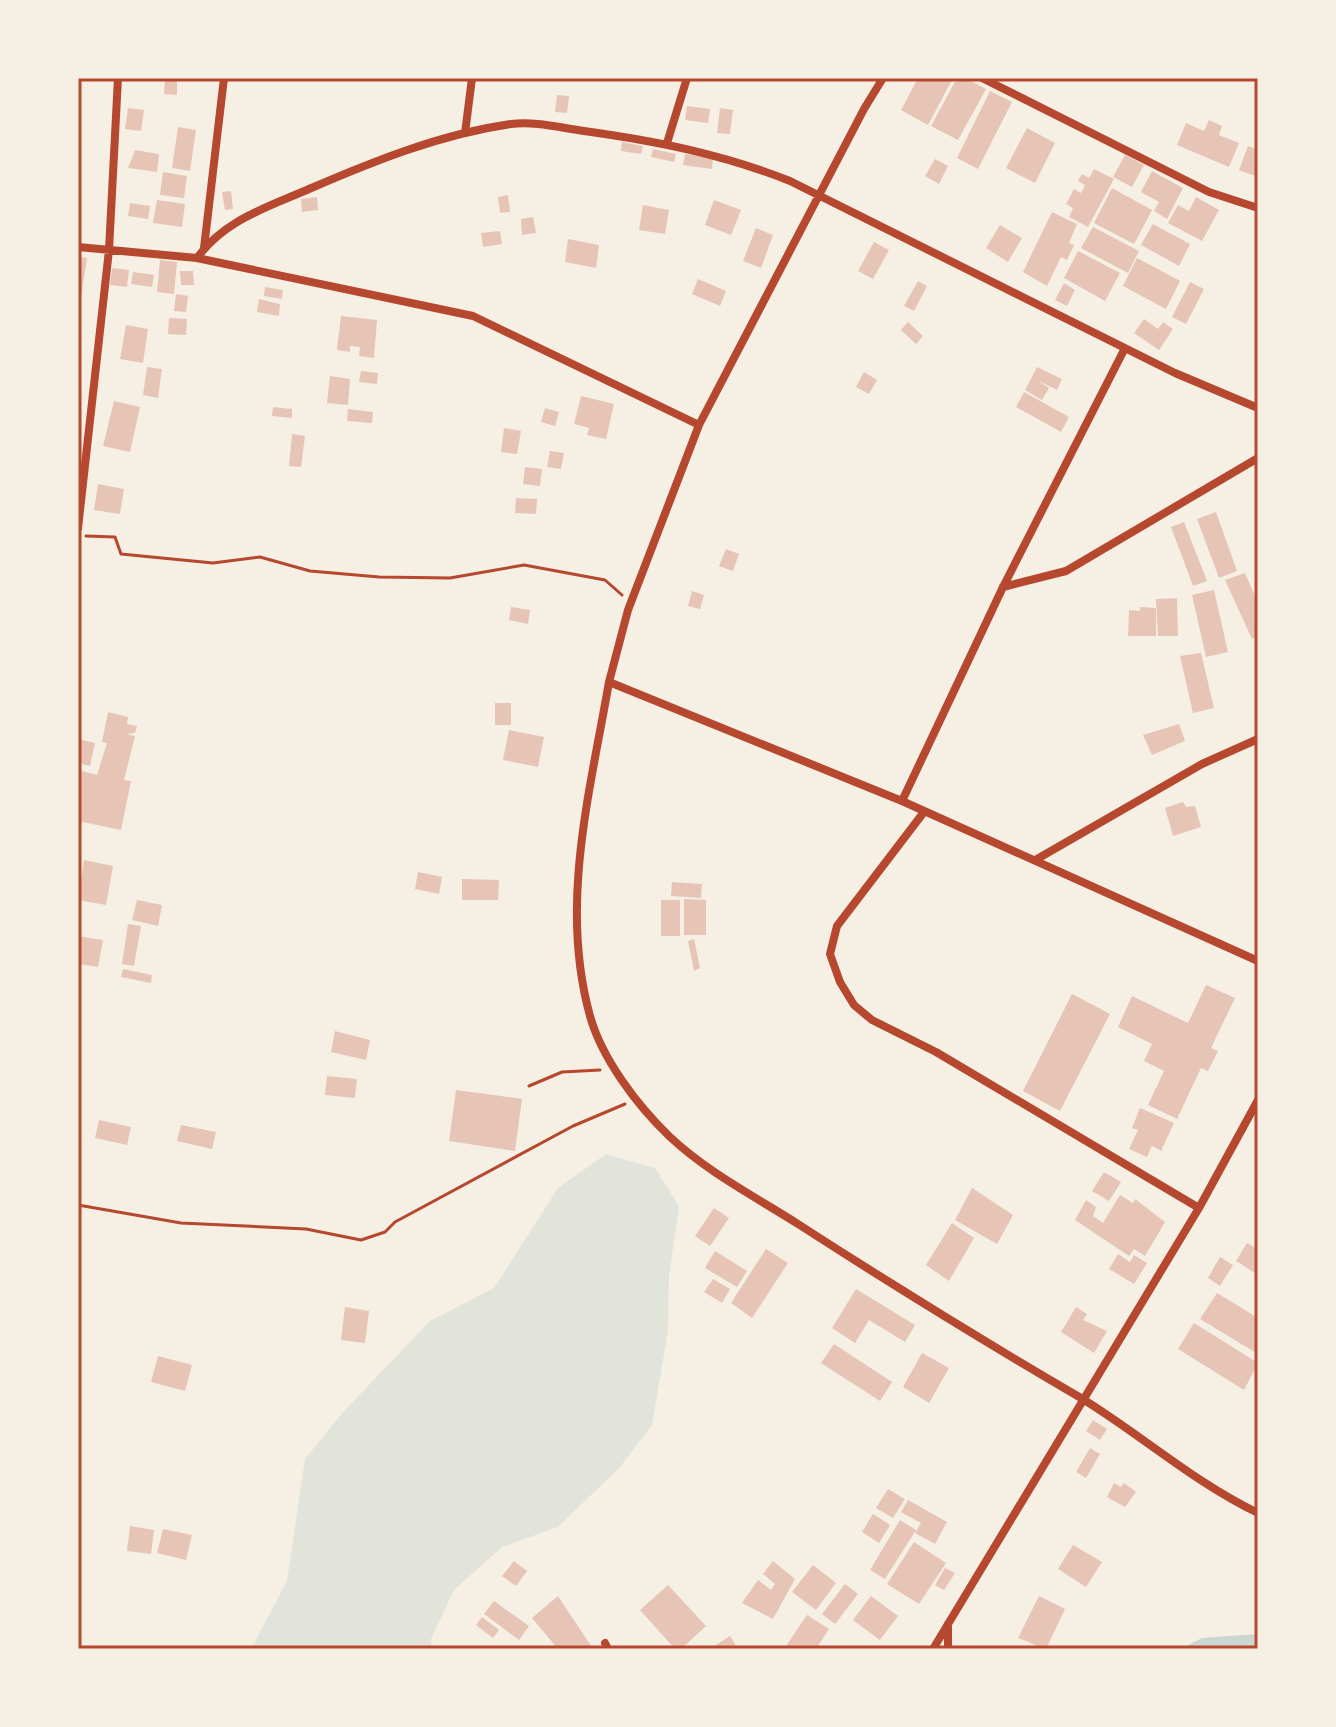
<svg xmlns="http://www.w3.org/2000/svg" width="1336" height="1727" font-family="'Public Sans',sans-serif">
  <rect width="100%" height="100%" fill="#f6efe4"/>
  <path fill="#e2e4dc" d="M606,1154l49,14 24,38 -10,70 -1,54 -16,95 -32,42 -62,60 -56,20 -48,43 -23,49 1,10h-181l36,-68 18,-122 40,-49 85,-89 64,-33 64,-100z"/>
  <path fill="#c9d6d2" d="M1258,1634v15h-77l21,-11z"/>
  <path fill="#e6c5b7" d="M918,78h35l-25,47 -27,-15z
    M957,78h8l21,11 -28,51 -27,-14z
    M165,79l12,1v15l-13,-1z
    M990,91l22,11 -34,67 -21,-11z
    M557,95l12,1 -2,17 -12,-1z
    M687,106l23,3 -2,14 -23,-3z
    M128,108l16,2 -3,21 -16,-2z
    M720,108l13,2 -3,24 -13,-1z
    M1209,120l13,6 -3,9 20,8 -10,24 -52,-22 9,-22 18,8z
    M178,127l18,3 -6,41 -18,-3z
    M1027,128l28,15 -20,40 -29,-15z
    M622,142l21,4 -2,8 -20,-3z
    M1248,146l10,4v27l-19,-7z
    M653,149l23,5 -2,8 -23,-5z
    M135,150l24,4 -2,18 -29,-4z
    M685,154l28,4 -1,11 -29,-4z
    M1125,155l19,10 -12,22 -19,-10z
    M935,159l13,7 -9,18 -14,-8z
    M1094,169l20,10 -26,48 -19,-10 4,-9 -7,-4 8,-15 7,4 4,-8 -7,-4 4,-7 7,4z
    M1152,171l31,17 -16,31 -13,-8 5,-9 -18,-10z
    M163,172l24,4 -3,22 -24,-3z
    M1112,188l40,22 -18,34 -40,-21z
    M231,191l2,18 -8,1 -3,-18z
    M508,195l2,17 -10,1 -2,-16z
    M317,197l1,13 -16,2 -1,-13z
    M1196,197l23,13 -17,31 -34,-18 10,-18 11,6z
    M157,200l28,4 -3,23 -29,-4z
    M714,200l27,10 -10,25 -26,-10z
    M130,203l20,3 -2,13 -20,-3z
    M643,205l26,5 -4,24 -26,-4z
    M1052,212l25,12 -8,19 5,2 -7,15 -6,-3 -14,29 -24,-14z
    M533,217l3,16 -14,2 -1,-16z
    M1153,224l37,20 -11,22 -38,-21z
    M1000,225l22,13 -14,24 -22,-14z
    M1093,227l46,24 -11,22 -47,-25z
    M756,228l17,7 -12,33 -18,-7z
    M500,231l2,13 -19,3 -2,-14z
    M568,239l31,6 -3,23 -31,-6z
    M874,242l15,8 -16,29 -15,-8z
    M1078,251l42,22 -15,28 -41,-23z
    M78,257l9,1 -6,39h-3z
    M1137,258l43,23 -14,28 -43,-23z
    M160,260l17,2 -3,32 -17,-2z
    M112,268l17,2 -2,17 -17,-2z
    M180,271h13l1,14h-13z
    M133,272l21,3 -2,12 -21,-3z
    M698,279l28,12 -6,15 -28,-12z
    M918,281l9,5 -13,25 -10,-5z
    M1190,282l14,7 -18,35 -14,-7z
    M1064,283l11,7 -8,16 -12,-6z
    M265,287l18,3 -1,9 -18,-3z
    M176,294l12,2 -2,16 -12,-1z
    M259,299l21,5 -1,12 -22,-4z
    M341,316l36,4 -3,38 -15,-2 1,-9 -10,-1v6l-13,-2z
    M169,318l18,1 -1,16 -18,-1z
    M1144,319l14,10 5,-7 10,7 -14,21 -25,-17z
    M908,322l15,14 -7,8 -15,-14z
    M126,325l22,4 -5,34 -23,-4z
    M147,367l15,2 -4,29 -15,-3z
    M1037,367l25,12 -5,11 -20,-10 12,8 -7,12 -17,-10z
    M361,371l17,2 -1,11 -18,-2z
    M864,372l13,8 -8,14 -13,-7z
    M330,376l20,3 -2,26 -21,-2z
    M1024,392l45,25 -8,15 -45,-25z
    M581,396l33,8 -8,35 -19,-4 2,-7 -15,-4z
    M114,401l26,6 -10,45 -27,-6z
    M273,407l19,2v9l-20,-2z
    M545,408l14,4 -4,14 -14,-4z
    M348,409l25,3 -1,11 -25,-2z
    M504,428l17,3 -4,23 -16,-2z
    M292,434l13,2 -4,31 -12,-1z
    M550,451l14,2 -3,16 -14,-2z
    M525,467l17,2 -2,17 -17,-2z
    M98,484l26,5 -4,25 -26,-4z
    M516,498l21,1 -1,15 -21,-1z
    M1216,512l21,59 -18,7 -22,-59z
    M1184,522l23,59 -14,5 -22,-59z
    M726,549l13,5 -6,17 -14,-5z
    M1245,573l13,30v34l-6,2 -27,-59z
    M1214,590l14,62 -22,5 -14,-62z
    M692,591l12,4 -4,14 -12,-3z
    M1177,598l1,38h-20l-2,-37z
    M511,607l19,3 -2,14 -19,-4z
    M1140,607l16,1v28h-28l1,-26 11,1z
    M1201,653l13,55 -21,5 -13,-57z
    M495,703h16v22h-16z
    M108,712l20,5 -1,7 10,2 -2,7 -9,1 9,2 -11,44 7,1 -10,49 -43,-9v-51l19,5 10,-32 -5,-1z
    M1179,724l6,17 -33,14 -9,-20z
    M509,730l35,7 -6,30 -35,-7z
    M78,739l17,4 -5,23 -12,-3z
    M1183,802l3,5 9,-1 6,21 -28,9 -8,-28z
    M84,860l29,6 -7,39 -28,-5z
    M418,872l24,5 -3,17 -24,-5z
    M462,879l37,1 -1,20h-36z
    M672,882l30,2 -1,14 -30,-2z
    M684,899l22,1v35h-22z
    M137,900l25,5 -4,21 -26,-6z
    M661,900h19v36h-19z
    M128,924l13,2 -7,40 -12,-2z
    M78,936l25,4 -5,27 -20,-3z
    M694,939l6,29 -6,3 -6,-30z
    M123,969l29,6 -1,8 -30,-6z
    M1206,985l29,13 -24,50 7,3 -10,20 -7,-3 -24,51 -29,-14 16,-34 -20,-10 8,-17 -34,-17 14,-31 56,27z
    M1072,994l38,20 -50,97 -37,-20z
    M335,1031l35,9 -4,20 -35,-8z
    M327,1076l30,3 -2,19 -30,-3z
    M456,1090l66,9 -7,52 -66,-10z
    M1140,1108l34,15 -13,28 -9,-5 -5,11 -18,-8 9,-19 -6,-2z
    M99,1120l32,7 -4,18 -32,-7z
    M181,1125l35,7 -4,17 -35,-8z
    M1104,1172l17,10 -12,19 -17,-10z
    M972,1188l41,27 -16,29 -42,-24z
    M1120,1195l13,8 2,-4 30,23 -20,34 -11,-7 -5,7 -54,-36 11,-20 10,7 -3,9 10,7z
    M714,1208l15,10 -19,28 -15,-10z
    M952,1223l22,15 -25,43 -23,-16z
    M1247,1243l11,6v26l-22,-14z
    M766,1249l22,14 -36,55 -21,-15z
    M715,1251l32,20 -10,16 -32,-19z
    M1118,1254l12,8 4,-7 13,8 -13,21 -25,-15z
    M1220,1257l13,8 -13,21 -12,-8z
    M713,1279l17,10 -8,14 -18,-11z
    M856,1289l59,36 -10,17 -36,-22 -14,23 -23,-15z
    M1217,1293l41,25v36l-58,-35z
    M345,1307l24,4 -4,32 -24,-3z
    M1076,1307l11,7 -4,6 24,11 -13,22 -33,-21z
    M1194,1323l64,40 -14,27 -66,-41z
    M834,1344l58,38 -12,19 -59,-38z
    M922,1353l27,15 -20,35 -26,-16z
    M158,1356l34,9 -7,26 -34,-9z
    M1093,1420l14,9 -7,11 -14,-9z
    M1090,1448l10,6 -14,24 -10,-6z
    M1114,1483l7,4 3,-4 12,9 -11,15 -18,-10z
    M888,1489l17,10 -12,19 -17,-10z
    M908,1500l39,22 -12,22 -20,-11 6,-10 -20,-11z
    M873,1514l17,11 -11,18 -17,-11z
    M900,1520l16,10 -31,49 -15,-9z
    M130,1526l24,4 -3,24 -24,-3z
    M163,1529l29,6 -6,25 -29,-7z
    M914,1542l32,21 -27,41 -32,-20z
    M1073,1545l29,17 -16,25 -28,-18z
    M514,1561l13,10 -11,15 -14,-10z
    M773,1561l22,18 -22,40 -31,-16 16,-23 13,10 4,-6 -12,-10z
    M813,1565l23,18 -20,27 -24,-18z
    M945,1568l10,5 -11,17 -9,-5z
    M845,1584l13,10 -23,30 -13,-10z
    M668,1585l38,41 -25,23h-6l-35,-39z
    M558,1596l35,53h-35l-26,-31z
    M871,1596l27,20 -18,24 -27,-20z
    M1039,1596l26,13 -19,40 -28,-11z
    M494,1601l35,25 -10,14 -35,-26z
    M807,1615l22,14 -13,20h-32z
    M482,1617l17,13 -6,8 -17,-13z
    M730,1636l8,13h-28z"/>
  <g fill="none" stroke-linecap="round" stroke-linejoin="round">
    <path stroke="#b5482f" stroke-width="3" d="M86,536l29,1 6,17 92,9 47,-6 50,14 69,6 71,1 74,-13 81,15 17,15
      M529,1086l33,-14 38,-2
      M78,1205l103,18 125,6 55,11 24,-8 10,-10 178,-96 52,-22"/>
    <path stroke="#b5482f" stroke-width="8" d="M883,78l-19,31 -165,316 -71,185 -19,72 293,119 356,160
      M982,78l227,114 49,16
      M465,133l7,-55
      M667,143l20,-65
      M78,247l119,11 276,58 226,109
      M204,248l20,-170
      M197,258c27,-38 71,-51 112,-69 65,-28 132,-55 202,-65 24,-3 50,4 73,7 72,10 138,23 206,50l385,192 83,35
      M78,528l31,-278 9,-172
      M1003,587l63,-16 192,-113
      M609,682c-19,110 -50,223 -19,334 12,43 47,89 79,120 38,36 85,60 129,88 93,60 187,118 283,174 59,36 114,85 177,115
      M902,801l101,-214 122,-239
      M924,812l-87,114 -7,28 10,28 14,23 18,15 64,32 263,156
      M1037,859l165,-95 56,-25
      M948,1624v25
      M605,1643l3,6
      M933,1649l266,-441 59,-108"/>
  </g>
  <rect width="1336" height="1727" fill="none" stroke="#f6efe4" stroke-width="160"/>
  <rect x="80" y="80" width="1176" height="1567" fill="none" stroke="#b5482f" stroke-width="3"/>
</svg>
